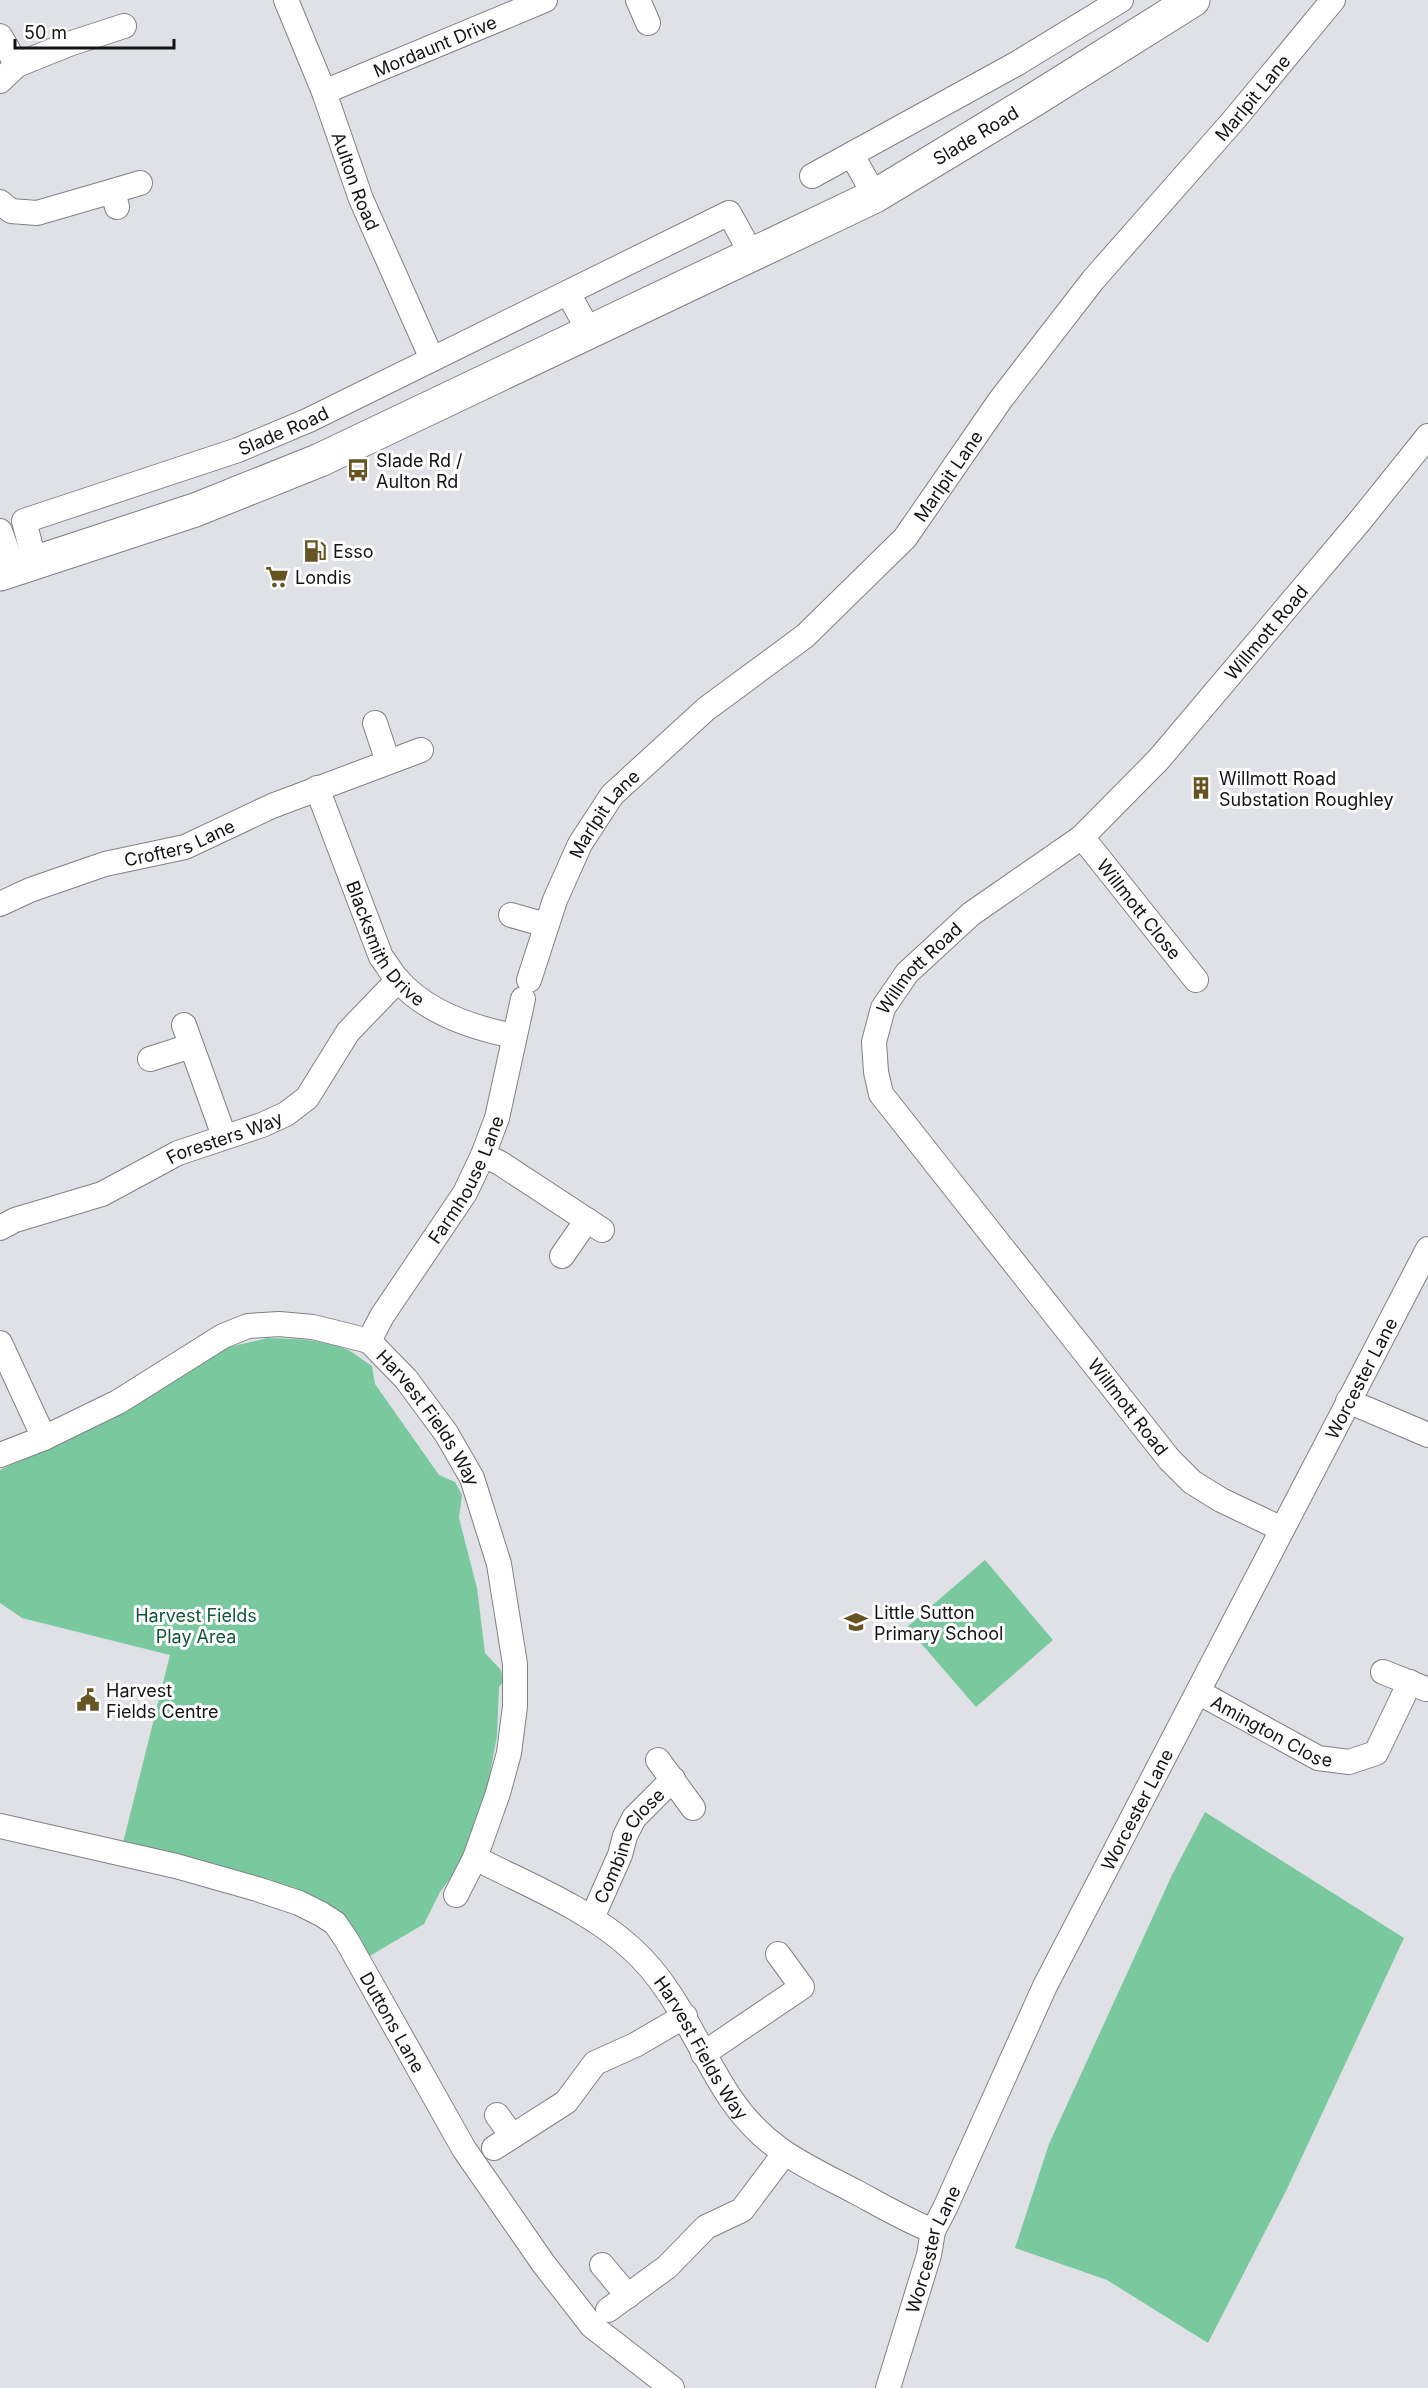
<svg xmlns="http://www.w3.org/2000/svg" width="1428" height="2388" font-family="Inter,sans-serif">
  <rect width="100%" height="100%" fill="#e0e1e7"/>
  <path fill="#79c89e" d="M268,1338c25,1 56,1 80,12 8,4 16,11 24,16l3,18 64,91 16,7 7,13 -3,23 18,70 8,65 16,17 2,12 -4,5 -2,49 -10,53 -28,78 -19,25 -16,32 -56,33 -15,-30 -40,-25 -191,-55 48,-192 -148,-37 -22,-15v-133l115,-53 114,-70z
    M985,1560l68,80 -77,67 -69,-80z
    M1205,1812l199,126 -118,253 -78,152 -101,-63 -92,-32 34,-104 123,-269z"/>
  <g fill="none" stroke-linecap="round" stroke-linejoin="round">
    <g stroke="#808186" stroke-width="26">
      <g id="minor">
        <path id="s1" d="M286,0l38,92 37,107 71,160"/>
        <path d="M638,0l10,23"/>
        <path d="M0,36l17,29"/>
        <path d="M0,81l17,-16 52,-21 55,-18"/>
        <path id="s2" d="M324,92l221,-92"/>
        <path d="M852,155l23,41"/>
        <path d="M812,176l204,-112 105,-64"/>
        <path d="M113,191l27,-8"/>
        <path d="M0,202l11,9 26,2 76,-22 4,16"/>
        <path d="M568,293l21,38"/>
        <path d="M0,531l14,39"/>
        <path id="s3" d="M35,563l-11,-42 214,-71 71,-30 420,-207 22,40"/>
        <path d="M375,723l13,39"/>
        <path id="s4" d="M317,788l64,169c6,7 10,16 17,23 29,33 75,48 116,56"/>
        <path id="s5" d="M1082,837l114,143"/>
        <path id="s6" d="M0,904l30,-14 75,-26 80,-17 87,-41 149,-56"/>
        <path d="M511,915l35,10"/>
        <path id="s7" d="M529,980l26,-80 25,-56 32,-49 94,-86 99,-73 100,-98 96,-139 92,-119 140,-159 100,-121"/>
        <path d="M184,1025l40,111"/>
        <path d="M150,1059l41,-13"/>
        <path d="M483,1155l17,8 102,67"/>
        <path id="s8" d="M0,1228l15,-8 87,-26 76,-41 84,-28 24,-11 21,-16 41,-66 50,-52"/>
        <path d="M562,1256l25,-36"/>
        <path id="s9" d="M369,1341l13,-25 83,-123 18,-38 14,-37 26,-119"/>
        <path d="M0,1343l44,95"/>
        <path d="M1348,1401l80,34"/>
        <path id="s10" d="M0,1455l44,-17 74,-36 105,-66 25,-10 31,-2 34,3 56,14 37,38 40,54 26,45 27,86 16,100v42l-6,47 -11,40 -23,65c53,27 112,50 156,90 47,42 66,101 100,151 34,50 73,66 125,93 26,14 50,28 77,39"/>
        <path id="s11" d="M1282,1529l-61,-29 -29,-18 -23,-23 -288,-365 -5,-22 -2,-30 9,-34 24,-35 64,-59 111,-77 77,-78 200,-237 69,-86"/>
        <path d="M1383,1672l43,17"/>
        <path id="s12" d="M1198,1692l120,66 31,4 27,-9 34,-71"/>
        <path d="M658,1760l35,48"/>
        <path id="s13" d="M0,1826l176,40 81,23 42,14 22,11 14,9 11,16 118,210 79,114 49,63 80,62"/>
        <path d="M456,1895l19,-37"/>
        <path id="s14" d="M592,1918l28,-63 5,-19 9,-18 39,-39"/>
        <path d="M703,2054l99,-67 -24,-33"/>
        <path d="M497,2115l15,21"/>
        <path d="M494,2148l72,-46 29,-39 40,-18 50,-29"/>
        <path d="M602,2265l26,31"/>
        <path d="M608,2310l59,-43 39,-40 36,-17 42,-56"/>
        <path id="s15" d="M888,2388l41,-133 4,-24 12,-23 100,-222 383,-737"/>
      </g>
    </g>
    <g stroke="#808186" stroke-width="35">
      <g id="secondary">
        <path id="s16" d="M0,574l195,-64 125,-50 555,-264 157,-95 161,-101"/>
      </g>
    </g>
    <use href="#minor" stroke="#fff" stroke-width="24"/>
    <use href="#secondary" stroke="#fff" stroke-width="33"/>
  </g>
  <defs>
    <g id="bus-bare" transform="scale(1.8)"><path d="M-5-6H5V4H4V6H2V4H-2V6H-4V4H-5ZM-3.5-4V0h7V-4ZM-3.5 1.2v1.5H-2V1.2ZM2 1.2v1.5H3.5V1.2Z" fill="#665523" stroke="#fff" stroke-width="2.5" paint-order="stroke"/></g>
    <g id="fuel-bare" transform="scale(1.8)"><path d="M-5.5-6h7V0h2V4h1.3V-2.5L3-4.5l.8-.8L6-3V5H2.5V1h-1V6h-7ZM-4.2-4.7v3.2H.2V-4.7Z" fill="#665523" stroke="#fff" stroke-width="2.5" paint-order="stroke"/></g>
    <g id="supermarket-bare" transform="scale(1.8)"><path d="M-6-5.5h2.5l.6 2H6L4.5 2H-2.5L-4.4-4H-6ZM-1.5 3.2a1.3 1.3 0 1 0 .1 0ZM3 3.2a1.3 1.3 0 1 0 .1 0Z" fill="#665523" stroke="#fff" stroke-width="2.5" paint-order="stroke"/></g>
    <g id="building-bare" transform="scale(1.8)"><path d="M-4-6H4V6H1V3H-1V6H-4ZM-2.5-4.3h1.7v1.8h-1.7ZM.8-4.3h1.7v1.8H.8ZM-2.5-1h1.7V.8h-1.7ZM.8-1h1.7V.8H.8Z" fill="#665523" stroke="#fff" stroke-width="2.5" paint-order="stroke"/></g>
    <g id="school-bare" transform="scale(1.8)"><path d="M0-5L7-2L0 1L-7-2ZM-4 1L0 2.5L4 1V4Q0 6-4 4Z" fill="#665523" stroke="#fff" stroke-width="2.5" paint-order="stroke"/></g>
    <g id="civic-bare" transform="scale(1.8)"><path d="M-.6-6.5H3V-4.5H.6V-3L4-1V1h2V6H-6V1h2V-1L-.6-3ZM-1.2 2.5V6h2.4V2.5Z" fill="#665523" stroke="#fff" stroke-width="2.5" paint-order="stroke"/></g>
  </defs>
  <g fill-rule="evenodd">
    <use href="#bus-bare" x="358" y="470"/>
    <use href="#fuel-bare" x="315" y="551"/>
    <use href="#supermarket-bare" x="277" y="577"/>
    <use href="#building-bare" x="1201" y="788"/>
    <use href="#school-bare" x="856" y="1622"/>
    <use href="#civic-bare" x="88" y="1700"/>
  </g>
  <g text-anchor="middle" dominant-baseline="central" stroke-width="6" stroke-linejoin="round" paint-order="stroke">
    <g font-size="18" fill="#141416" stroke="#fff">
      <text stroke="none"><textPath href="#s2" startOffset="120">Mordaunt Drive</textPath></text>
      <text stroke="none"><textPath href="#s7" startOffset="1156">Marlpit Lane</textPath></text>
      <text stroke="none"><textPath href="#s16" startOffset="1072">Slade Road</textPath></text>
      <text stroke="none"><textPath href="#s1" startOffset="194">Aulton Road</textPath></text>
      <text stroke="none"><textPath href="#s3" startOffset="318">Slade Road</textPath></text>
      <text stroke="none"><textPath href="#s7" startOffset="670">Marlpit Lane</textPath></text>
      <text stroke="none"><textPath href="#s11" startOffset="1227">Willmott Road</textPath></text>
      <text stroke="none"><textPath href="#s7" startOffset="184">Marlpit Lane</textPath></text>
      <text stroke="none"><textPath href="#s6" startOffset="190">Crofters Lane</textPath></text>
      <text stroke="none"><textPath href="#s5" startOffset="92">Willmott Close</textPath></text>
      <text stroke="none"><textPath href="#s4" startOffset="171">Blacksmith Drive</textPath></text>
      <text stroke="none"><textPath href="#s11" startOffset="741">Willmott Road</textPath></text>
      <text stroke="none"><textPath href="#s8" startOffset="243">Foresters Way</textPath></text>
      <text stroke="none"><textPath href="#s9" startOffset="189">Farmhouse Lane</textPath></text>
      <text stroke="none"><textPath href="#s15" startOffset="1118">Worcester Lane</textPath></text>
      <text transform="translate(1128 1407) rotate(52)">Willmott Road</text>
      <text stroke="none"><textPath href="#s10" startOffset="501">Harvest Fields Way</textPath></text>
      <text stroke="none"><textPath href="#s12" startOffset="84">Amington Close</textPath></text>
      <text stroke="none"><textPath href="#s15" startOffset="632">Worcester Lane</textPath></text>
      <text stroke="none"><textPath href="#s14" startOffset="82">Combine Close</textPath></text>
      <text stroke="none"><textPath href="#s13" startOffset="465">Duttons Lane</textPath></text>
      <text stroke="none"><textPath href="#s10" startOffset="1270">Harvest Fields Way</textPath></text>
      <text stroke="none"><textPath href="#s15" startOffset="146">Worcester Lane</textPath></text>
    </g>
    <g font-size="18" fill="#141416" stroke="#fff" text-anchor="start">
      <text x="376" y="460">Slade Rd /<tspan x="376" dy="21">Aulton Rd</tspan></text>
      <text x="333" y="551">Esso</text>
      <text x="295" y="577">Londis</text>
      <text x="1219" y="778">Willmott Road<tspan x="1219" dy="21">Substation Roughley</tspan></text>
      <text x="874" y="1612">Little Sutton<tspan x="874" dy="21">Primary School</tspan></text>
      <text x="106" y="1690">Harvest<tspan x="106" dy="21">Fields Centre</tspan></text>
    </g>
    <g font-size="18" fill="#125638" stroke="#fff">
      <text x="196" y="1615">Harvest Fields<tspan x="196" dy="21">Play Area</tspan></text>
    </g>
  </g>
  <path d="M15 39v9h159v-9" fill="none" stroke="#141416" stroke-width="3"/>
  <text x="24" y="39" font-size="18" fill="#141416" stroke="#ffffff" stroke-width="4.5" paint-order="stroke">50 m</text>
</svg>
